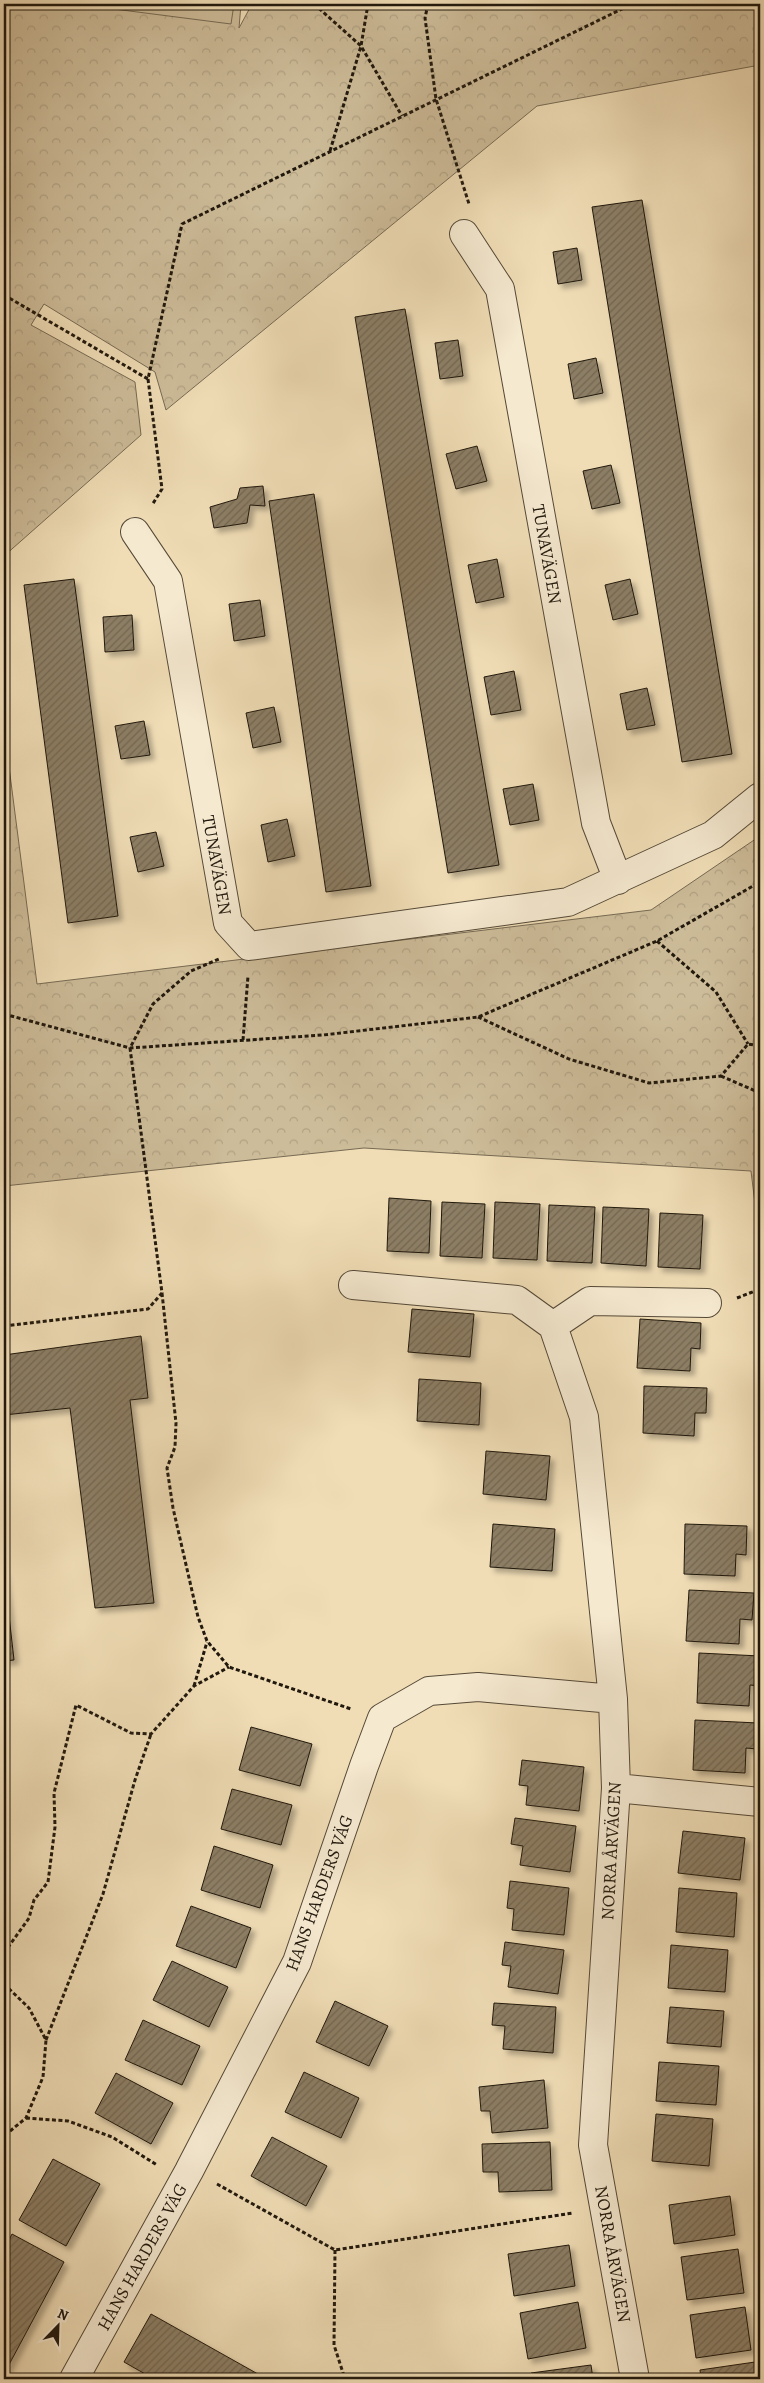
<svg xmlns="http://www.w3.org/2000/svg" width="764" height="2383" font-family="Alegreya,serif">
  <defs>
    <pattern id="forest-crowns" width="20" height="18" patternUnits="userSpaceOnUse" patternTransform="scale(1.25)"><rect width="20" height="18" fill="#cdbc99"/><path d="M2 6a3 3 0 1 1 6 0M12 15a3 3 0 1 1 6 0" fill="none" stroke="#b0a183"/></pattern>
    <pattern id="building-hatch" width="6" height="6" patternUnits="userSpaceOnUse" patternTransform="scale(1.25)"><rect width="6" height="6" fill="#8c7e65"/><path d="M-1 1l2-2M0 6l6-6M5 7l2-2" fill="none" stroke="#726652"/></pattern>
    <filter id="shadow"><feDropShadow dx="4.5" dy="4.5" stdDeviation="2.5" flood-color="#0004"/></filter>
  </defs>
  <rect width="100%" height="100%" fill="#f0ddb6"/>
  <filter id="stains"><feTurbulence type="fractalNoise" baseFrequency=".004" numOctaves="4"/><feColorMatrix values="0 0 0 0 .2 0 0 0 0 .09 0 0 0 0 .02 0 0 0 .5 -.17"/></filter>
  <radialGradient id="worn" r=".72"><stop offset=".6" stop-color="#630" stop-opacity="0"/><stop offset="1" stop-color="#630" stop-opacity=".3"/></radialGradient>
  <path fill="url(#forest-crowns)" stroke="#766a53" d="M4,4h237l-2,24 13,-24h508v61l-223,41 -371,304 -11,-38 -111,-68 -13,21 104,57 6,53 -137,121z
    M4,728l33,256 614,-74 109,-74v409l-9,-74 -387,-23 -360,38z"/>
  <path fill="#cdbc99" stroke="#766a53" d="M75,4h159l-3,20z"/>
  <path fill="url(#building-hatch)" stroke="#20180d" filter="url(#shadow)" d="M642,200l90,554 -50,8 -90,-555z
    M577,248l5,32 -24,4 -5,-32z
    M405,309l94,556 -51,8 -93,-556z
    M458,340l5,36 -23,3 -5,-36z
    M596,358l7,35 -29,6 -6,-35z
    M477,446l10,35 -31,8 -10,-35z
    M611,465l9,38 -28,6 -9,-38z
    M263,486l2,20 -15,-1 -3,18 -33,5 -4,-21 27,-8 3,-11z
    M314,494l57,392 -45,6 -57,-391z
    M497,559l7,38 -28,6 -8,-38z
    M74,579l44,337 -50,7 -44,-338z
    M630,579l8,35 -25,6 -8,-35z
    M260,600l5,36 -31,5 -5,-37z
    M132,615l2,35 -29,2 -2,-35z
    M514,671l7,39 -30,5 -7,-38z
    M647,688l8,37 -28,5 -7,-36z
    M274,707l7,35 -28,6 -7,-35z
    M144,721l6,34 -29,4 -6,-33z
    M533,784l6,36 -29,5 -7,-36z
    M287,819l8,37 -27,6 -7,-37z
    M156,832l8,34 -26,6 -8,-35z
    M389,1198l42,3 -2,52 -42,-2z
    M442,1202l43,2 -3,54 -42,-2z
    M495,1202l45,2 -3,56 -44,-2z
    M549,1205l46,2 -3,56 -45,-2z
    M603,1207l46,2 -3,57 -45,-3z
    M660,1213l43,2 -3,54 -42,-2z
    M412,1309l62,5 -4,43 -62,-5z
    M640,1319l61,4 -1,26 -9,-1 -1,23 -53,-3z
    M141,1336l7,62 -18,2 24,203 -59,5 -25,-200 -66,7v-60z
    M419,1379l62,4 -2,42 -62,-4z
    M644,1386l63,2 -1,25h-11l-1,23 -51,-3z
    M486,1451l64,5 -4,44 -63,-6z
    M493,1524l62,5 -3,42 -62,-4z
    M685,1524l62,2 -1,29 -10,-1 -1,22 -51,-2z
    M4,1571l10,89 -10,1z
    M689,1590l65,3 -2,27 -12,-1 -1,25 -53,-3z
    M699,1653l61,3v30l-10,-1 -1,21 -52,-3z
    M695,1720l63,3 -1,26 -11,-1 -1,25 -52,-3z
    M251,1727l61,17 -12,42 -61,-16z
    M522,1760l62,7 -5,44 -53,-6 2,-19 -9,-1z
    M232,1789l60,16 -11,40 -60,-16z
    M515,1818l61,8 -6,46 -50,-7 3,-19 -12,-2z
    M683,1831l62,7 -5,42 -62,-7z
    M214,1846l59,19 -13,43 -59,-18z
    M510,1881l59,7 -5,47 -52,-5 2,-21 -7,-1z
    M679,1888l58,5 -3,44 -58,-5z
    M191,1906l60,22 -15,40 -60,-22z
    M505,1942l59,8 -6,44 -50,-7 3,-21 -9,-1z
    M671,1945l57,5 -3,42 -57,-4z
    M172,1961l56,26 -19,40 -56,-27z
    M335,2001l53,25 -19,40 -53,-24z
    M494,2003l62,4 -3,46 -50,-4 2,-23 -13,-1z
    M670,2007l54,4 -3,36 -54,-4z
    M143,2020l57,26 -18,39 -57,-25z
    M659,2062l60,4 -3,39 -60,-4z
    M304,2072l55,26 -18,40 -56,-26z
    M116,2073l57,30 -22,41 -56,-31z
    M544,2080l4,48 -56,5 -2,-22h-9l-2,-24z
    M656,2114l57,5 -4,47 -57,-5z
    M272,2137l55,29 -21,40 -55,-30z
    M550,2142l2,48 -53,2 -1,-20h-15l-1,-28z
    M53,2159l47,25 -34,62 -47,-26z
    M730,2196l5,39 -61,9 -5,-39z
    M12,2234l52,28 -60,112v-124z
    M569,2245l6,41 -61,10 -6,-42z
    M738,2249l6,44 -57,7 -6,-43z
    M578,2302l8,46 -58,11 -8,-46z
    M745,2307l6,43 -55,8 -6,-43z
    M151,2314l114,64v1h-111l-30,-17z
    M755,2362l3,17h-57l-1,-9z
    M591,2365l2,14h-61l-1,-6z"/>
  <g fill="none" stroke-linecap="round" stroke-linejoin="round">
    <g stroke="#544937" stroke-width="30">
      <path id="minor" d="M464,234l36,55 96,534 22,57
        M135,532l33,49 60,342 21,23 319,-44 145,-67 47,-38
        M353,1285l164,15 36,26 37,-25 117,2
        M553,1326l31,91 29,282 3,89 -23,357 42,234
        M616,1788l144,14
        M74,2379l115,-208 108,-209 67,-196 18,-48 47,-27 49,-4 135,12"/>
    </g>
    <path stroke="#20180d" stroke-width="3" stroke-dasharray="4 2.5" stroke-linecap="butt" d="M314,4l47,42 41,70
      M428,4l-3,14 11,81 33,105
      M330,151l31,-105 7,-42
      M4,295l144,84 34,-155 450,-220
      M148,379l14,110 -10,16
      M657,941l59,51 32,52
      M4,1014l126,34 193,-13 155,-18 179,-76 103,-59
      M478,1017l91,42 80,24 72,-7 27,-32 12,2
      M243,1040l5,-64
      M721,1076l39,17
      M162,1293l14,130 -1,24 -8,21 6,40 25,109 9,24 22,26 122,42
      M737,1298l23,-9
      M4,1326l144,-17 14,-16 -32,-245 23,-44 38,-33 28,-12
      M194,1686l13,-44
      M4,1953l25,-35 5,-18 14,-18 7,-55 -1,-34 22,-88 55,28 20,1 43,-48 35,-19
      M4,1984l25,24 17,32 -3,37 -17,41 -22,18
      M46,2040l57,-146 32,-114 16,-46
      M26,2118l42,3 44,16 45,28
      M217,2184l118,66 238,-37
      M335,2250l-1,95 11,34"/>
    <use href="#minor" stroke="#f5e9d0" stroke-width="28"/>
  </g>
  <g text-anchor="middle" dominant-baseline="central" stroke-width="4" stroke-linejoin="round" paint-order="stroke">
    <g font-size="18" fill="#20180d" stroke="#f5e9d0">
      <text transform="translate(547 554) rotate(80)">TUNAVÄGEN</text>
      <text transform="translate(217 865) rotate(80)">TUNAVÄGEN</text>
      <text transform="translate(611 1851) rotate(-87)">NORRA ÅRVÄGEN</text>
      <text transform="translate(319 1893) rotate(-70)">HANS HARDERS VÄG</text>
      <text transform="translate(613 2254) rotate(80)">NORRA ÅRVÄGEN</text>
      <text transform="translate(142 2257) rotate(-61)">HANS HARDERS VÄG</text>
    </g>
  </g>
  <rect width="764" height="2383" fill="none" stroke="#f0ddb6" stroke-width="20"/>
  <rect x="5" y="5" width="754" height="2373" fill="none" stroke="#20180d" stroke-width="2.5"/>
  <rect x="10" y="10" width="744" height="2363" fill="none" stroke="#20180d"/>
  <g transform="translate(58 2326) rotate(23)" stroke="#f5e9d0" stroke-width="4" paint-order="stroke">
  <path d="M0-4L9 19L0 12L-9 19Z" fill="#20180d"/>
  <text y="-8" font-size="14" font-weight="bold" text-anchor="middle" fill="#20180d">N</text>
  </g>
  <rect width="100%" height="100%" filter="url(#stains)"/>
  <rect width="100%" height="100%" fill="url(#worn)"/>
</svg>
